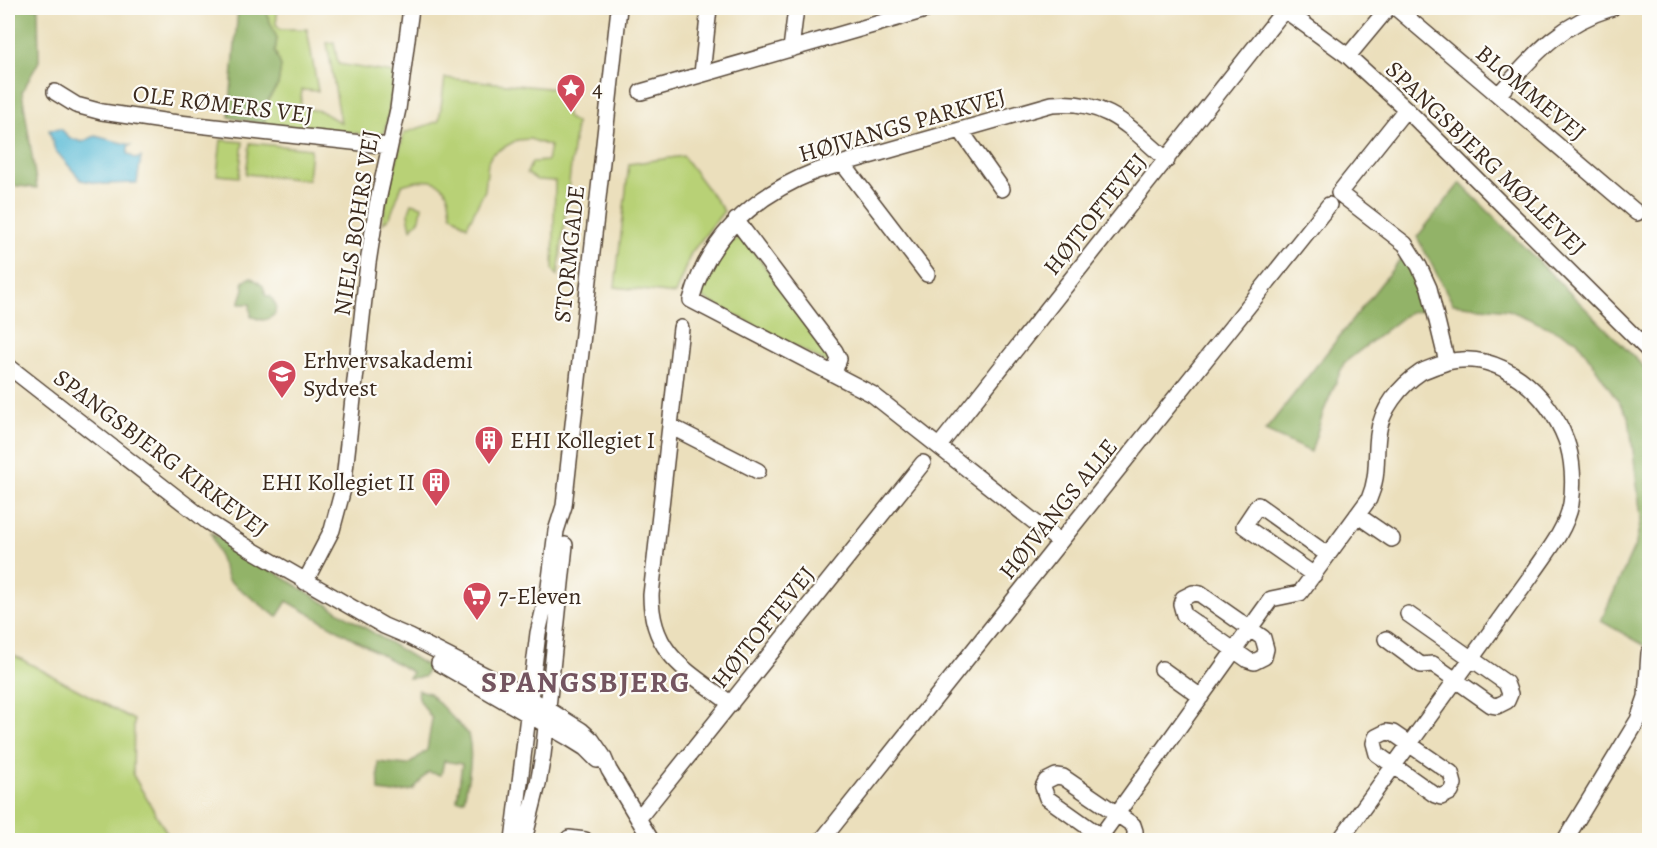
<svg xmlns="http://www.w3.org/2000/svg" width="1657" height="848" font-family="Alegreya,serif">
  <rect width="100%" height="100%" fill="#fdfcf7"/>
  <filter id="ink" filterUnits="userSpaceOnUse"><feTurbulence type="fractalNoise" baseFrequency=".0167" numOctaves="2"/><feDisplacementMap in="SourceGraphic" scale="12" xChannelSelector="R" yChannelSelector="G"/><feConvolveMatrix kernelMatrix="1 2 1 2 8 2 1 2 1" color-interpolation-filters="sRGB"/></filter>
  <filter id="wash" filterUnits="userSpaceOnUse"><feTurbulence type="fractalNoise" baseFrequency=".008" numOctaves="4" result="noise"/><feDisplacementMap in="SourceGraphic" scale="24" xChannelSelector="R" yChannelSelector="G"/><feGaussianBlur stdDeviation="1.35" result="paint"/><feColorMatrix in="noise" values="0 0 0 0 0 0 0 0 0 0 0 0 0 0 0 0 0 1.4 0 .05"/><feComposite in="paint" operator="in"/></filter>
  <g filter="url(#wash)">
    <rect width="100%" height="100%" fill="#ebdfbc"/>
    <path fill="#b8d176" stroke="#7a7e4a" stroke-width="1.5" d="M268,8h10l-2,16 4,5h27l11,62 -16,-1 -2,18 21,3 20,12 -14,-80 7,-1 4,22 56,9 -6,45 -4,15 -10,2 -110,-11 2,-15 3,-11 9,-13 3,-19 -6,-14 2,-14 -10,-23z
      M445,78l113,11 10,29 8,5 -18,153 -5,-6 2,-89 -18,-1 -10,-7 5,-11 15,-1 3,-15 -20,-7 -13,1 -25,14 -4,8 -3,28 -18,36 -16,-12c-1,-7 -1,-15 -4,-21 -8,-18 -30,-13 -45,-8l-12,32 -8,7 5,-28 17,-63 35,-12z
      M221,140l22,2 -4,35 -22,-2z
      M250,143l61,6 -3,31 -62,-6z
      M683,156l41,55 -33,42 -16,41 -60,-7 14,-123z
      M412,203l10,3 -2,13 -9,10 -3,-15z
      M742,236l89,119 -2,9 -128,-67 2,-14 26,-40z
      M8,652l126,68 -1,55 38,65h-163z"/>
    <path fill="#92b367" stroke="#666e42" stroke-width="1.5" d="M8,8h30l1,53 -17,31 15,96 -29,-3z
      M238,8h30l-1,7 10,23 -2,14 6,14 -3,19 -9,13 -3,11 -2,15 -35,-7z
      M1460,183l189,189v276l-48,-27 35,-78 5,-25 -12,-101 -52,-77 -68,-30 -56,-6 -36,-67z
      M1402,257l14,20 9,33 -17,3 -64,50 -21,50 -12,39 -46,-21z
      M251,277l12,9 3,10h4l6,9 -1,9c-9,8 -13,7 -24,2l-1,-12h-11l5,-15 -1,-7z
      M211,533l218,134 -5,10 -15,1 3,-6 -125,-71 -10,16 -49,-37z
      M418,690l11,3 39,41c6,22 0,45 -4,66h-7l5,-36 -18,-3 -3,14 -13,-3 -15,18 -19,3 -15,-2 -1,-29 30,3 19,-15 5,-31 -13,-20z"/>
    <path fill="#57b9d6" stroke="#49727a" stroke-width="1.5" d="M61,129l9,9 12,4 13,-6 36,9 -3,2v7l8,5 5,-2 -4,26 -34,1 -22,-4 -26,-30 -6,-20z"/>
  </g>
  <g filter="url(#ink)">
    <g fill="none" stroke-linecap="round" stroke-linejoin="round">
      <g stroke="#554536" stroke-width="18">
        <path id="minor" d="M1282,8l66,48 58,53 244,243
          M1396,8l241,205
          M791,49l5,-41
          M1348,56l40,-48
          M702,74l7,-66
          M55,92l21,13 26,7 68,10 219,24
          M641,92l291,-84
          M1498,95c36,-40 61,-71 114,-87
          M961,131l41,58
          M843,164l84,110
          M736,220l99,131 4,8 -5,14
          M681,328l-30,267c0,60 37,76 80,109
          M8,366l200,156 39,25 137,79 26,11 120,61 51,32 11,10 11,16 6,14 42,70
          M670,426l88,45
          M939,446l346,-437
          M1357,515l35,24
          M1060,542l-188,-148 -181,-94c18,-65 64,-105 125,-129l236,-67c55,-5 77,23 115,56
          M1314,575l-70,-49 14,-21 70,50
          M305,582l27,-52 11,-41 25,-226 9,-58 21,-96 13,-101
          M1193,593l7,1 63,44 3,11 -2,8 -10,5 -6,-2 -64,-45 -3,-11 2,-6z
          M1386,639l35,26 12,-1 58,41 6,1 10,-5 3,-7 -4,-11 -98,-69
          M439,663l130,75 16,10 12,12
          M1162,669l39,28
          M1386,732l7,1 58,40 3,11 -3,8 -10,5 -6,-2 -58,-41 -3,-11 2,-6z
          M638,819l285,-356
          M569,838l16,2
          M513,840l25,-207 11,-46 7,-56 8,-25 55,-498
          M524,840l14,-56 5,-29 22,-210
          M822,840l507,-635
          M1098,840l173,-241 29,-6 69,-94c10,-23 6,-40 9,-64 3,-26 22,-49 43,-63 8,-4 18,-7 26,-10l-18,-74 -10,-22 -14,-22 -66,-51 67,-84
          M1106,840l-59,-42 -4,-11 3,-6 10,-5 7,1 70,48 2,6v9
          M1340,840l191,-264c15,-22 35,-46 40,-72 3,-20 2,-45 -5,-64 -17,-46 -66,-91 -119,-78
          M1565,840l73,-120 8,-23 3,-44"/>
      </g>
      <use href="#minor" stroke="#fff" stroke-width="15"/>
    </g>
  </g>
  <defs>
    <g id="sight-pin" transform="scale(1.5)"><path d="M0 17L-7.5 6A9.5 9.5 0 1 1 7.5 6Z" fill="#d1495b" stroke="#fdfcf7"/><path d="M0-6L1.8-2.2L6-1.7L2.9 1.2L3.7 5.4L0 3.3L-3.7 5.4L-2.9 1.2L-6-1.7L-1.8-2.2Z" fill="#fff"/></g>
    <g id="university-pin" transform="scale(1.5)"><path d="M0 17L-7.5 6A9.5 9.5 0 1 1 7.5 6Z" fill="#d1495b" stroke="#fdfcf7"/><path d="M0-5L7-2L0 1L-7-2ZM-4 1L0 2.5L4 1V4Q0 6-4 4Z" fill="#fff"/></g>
    <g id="building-pin" transform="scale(1.5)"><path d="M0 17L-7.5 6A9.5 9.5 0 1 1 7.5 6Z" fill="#d1495b" stroke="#fdfcf7"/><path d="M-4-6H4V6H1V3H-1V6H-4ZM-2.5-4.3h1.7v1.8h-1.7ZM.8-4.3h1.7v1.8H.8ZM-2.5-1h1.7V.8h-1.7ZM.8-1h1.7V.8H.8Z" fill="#fff"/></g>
    <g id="supermarket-pin" transform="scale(1.5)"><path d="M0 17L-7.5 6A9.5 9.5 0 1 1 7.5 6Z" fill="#d1495b" stroke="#fdfcf7"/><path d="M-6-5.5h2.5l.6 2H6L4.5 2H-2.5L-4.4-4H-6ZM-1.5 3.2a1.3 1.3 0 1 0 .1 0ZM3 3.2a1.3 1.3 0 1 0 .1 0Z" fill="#fff"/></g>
  </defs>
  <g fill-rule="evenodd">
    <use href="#sight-pin" x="571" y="88"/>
    <use href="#university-pin" x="282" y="374"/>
    <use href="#building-pin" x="489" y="440"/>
    <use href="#building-pin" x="436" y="482"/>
    <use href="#supermarket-pin" x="477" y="596"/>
  </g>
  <g text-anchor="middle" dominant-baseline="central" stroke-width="4.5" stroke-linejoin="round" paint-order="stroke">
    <g font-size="24" fill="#3b2a1e" stroke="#fdfcf7" text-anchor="start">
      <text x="592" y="88">4</text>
      <text x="303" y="360">Erhvervsakademi<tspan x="303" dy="28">Sydvest</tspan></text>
      <text x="510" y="440">EHI Kollegiet I</text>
      <text x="415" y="482" text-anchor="end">EHI Kollegiet II</text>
      <text x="498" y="596">7-Eleven</text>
    </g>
    <g font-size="24" fill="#3b2a1e" stroke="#fdfcf7">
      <text transform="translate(1531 93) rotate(40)">BLOMMEVEJ</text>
      <text transform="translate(223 104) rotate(7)">OLE RØMERS VEJ</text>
      <text transform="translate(902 125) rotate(-16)">HØJVANGS PARKVEJ</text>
      <text transform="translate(1486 158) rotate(44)">SPANGSBJERG MØLLEVEJ</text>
      <text transform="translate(1095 214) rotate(-51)">HØJTOFTEVEJ</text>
      <text transform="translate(356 223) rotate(-81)">NIELS BOHRS VEJ</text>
      <text transform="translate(569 254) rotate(-84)">STORMGADE</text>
      <text transform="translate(161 453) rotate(37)">SPANGSBJERG KIRKEVEJ</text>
      <text transform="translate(1058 509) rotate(-51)">HØJVANGS ALLE</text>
      <text transform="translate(763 627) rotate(-51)">HØJTOFTEVEJ</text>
    </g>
    <g font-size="30" font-weight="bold" letter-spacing="1.5" fill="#745560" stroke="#fdfcf7">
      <text x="586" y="682">SPANGSBJERG</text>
    </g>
  </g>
  <rect width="1657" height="848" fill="none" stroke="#fdfcf7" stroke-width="30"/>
</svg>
